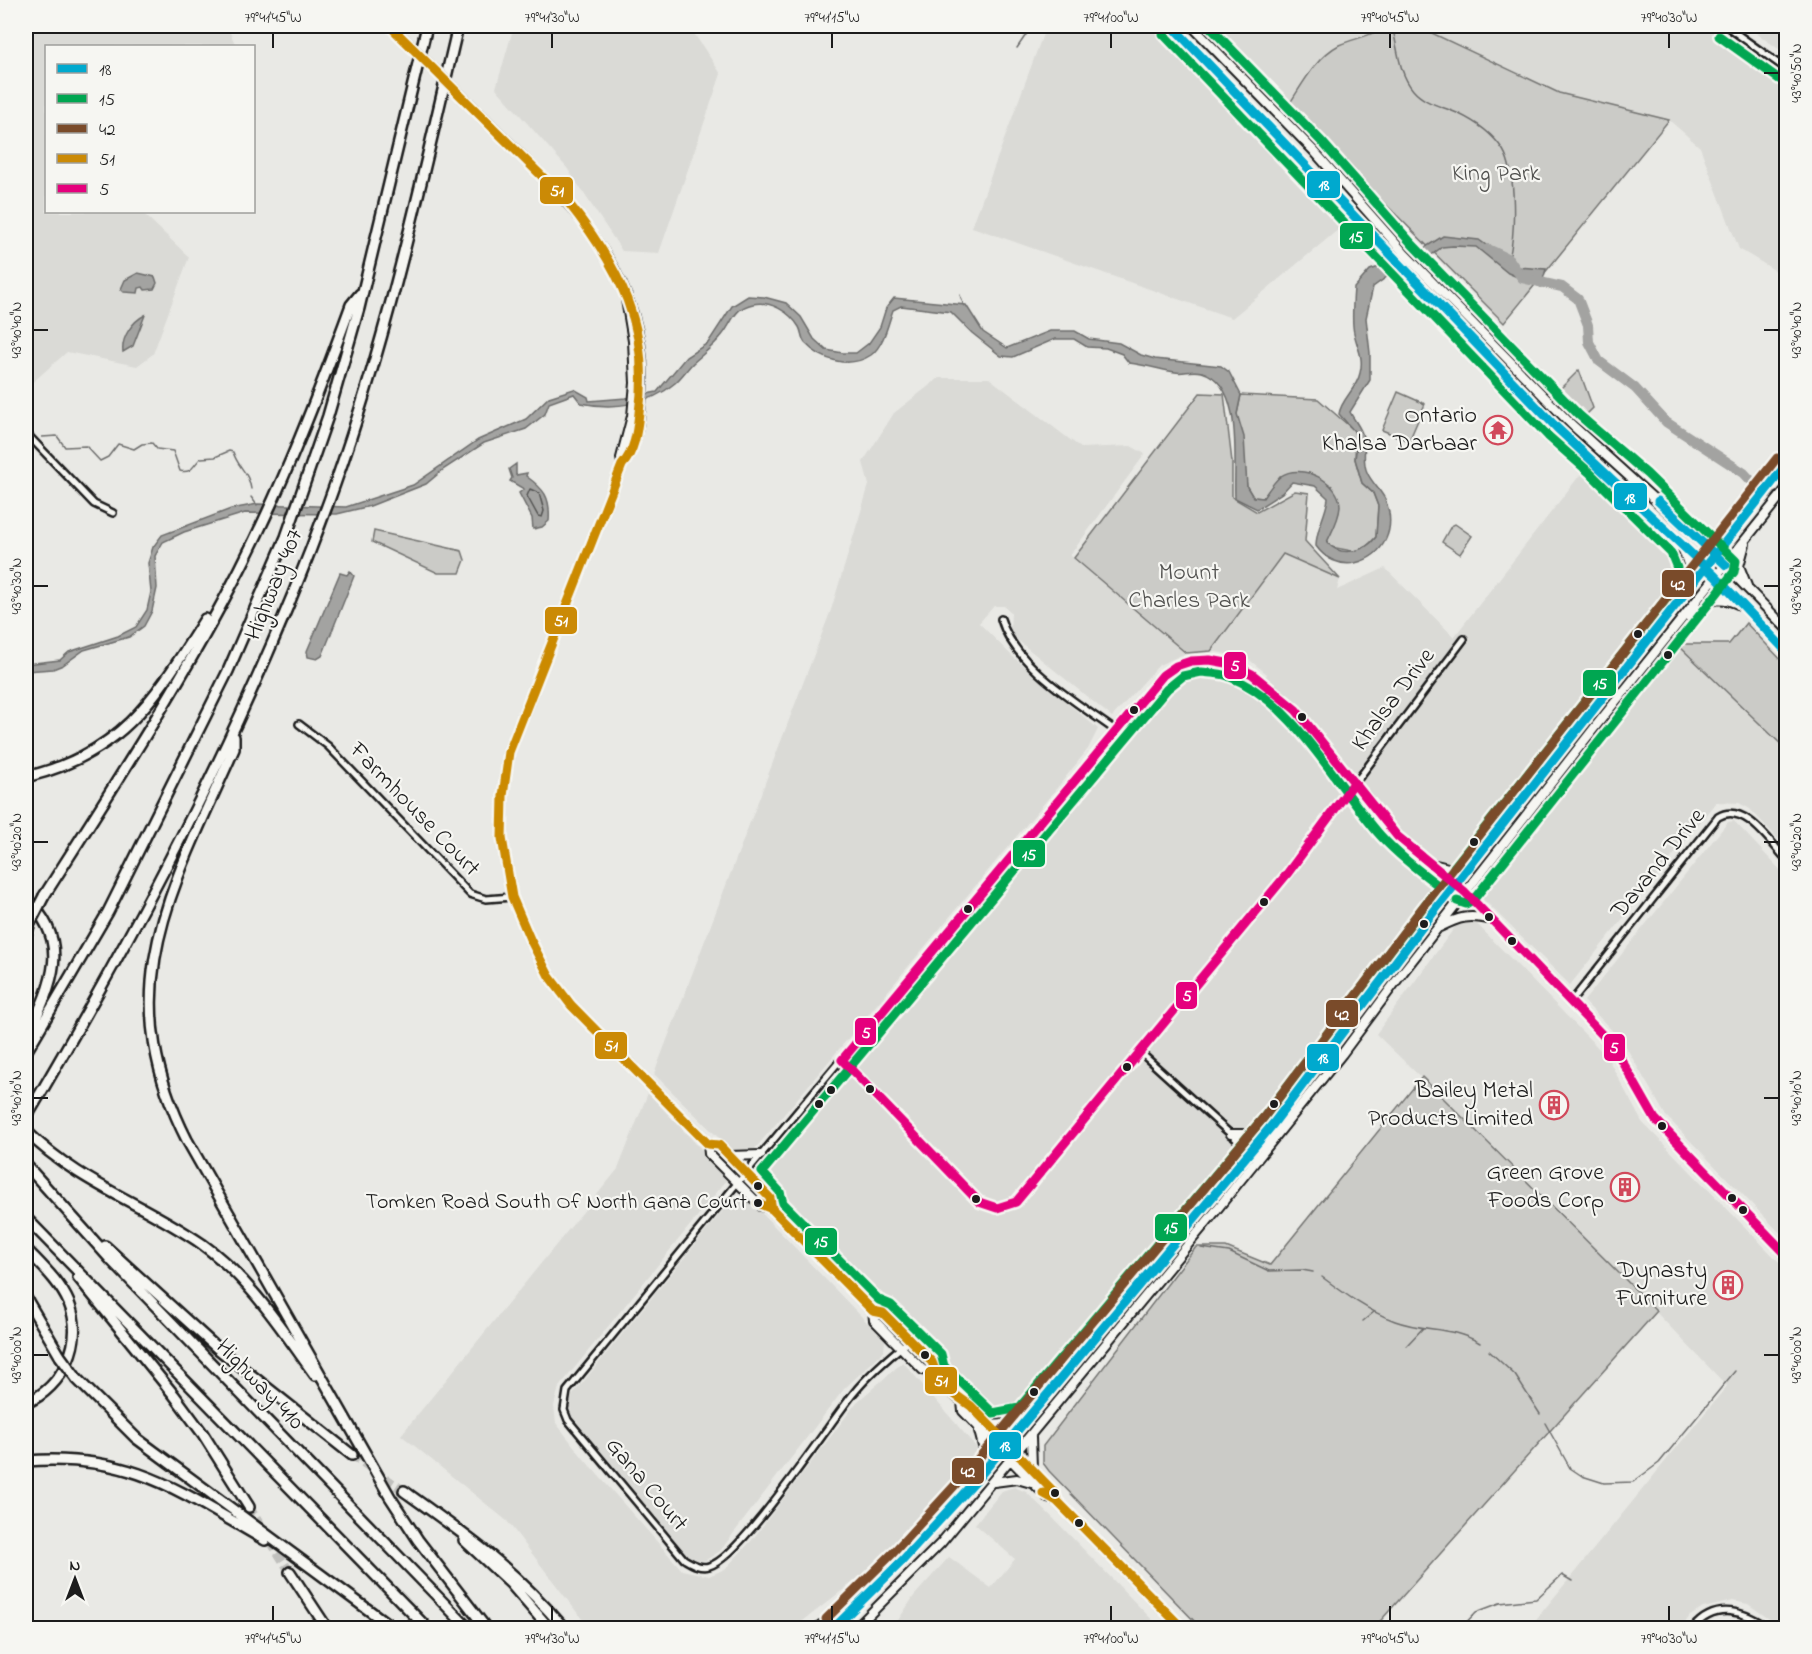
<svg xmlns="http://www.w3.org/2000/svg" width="1812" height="1654" font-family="'Indie Flower',sans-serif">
  <rect width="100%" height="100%" fill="#e9e9e5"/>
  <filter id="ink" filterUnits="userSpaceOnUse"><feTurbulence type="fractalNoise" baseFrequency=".0167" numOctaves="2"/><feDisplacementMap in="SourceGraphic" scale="12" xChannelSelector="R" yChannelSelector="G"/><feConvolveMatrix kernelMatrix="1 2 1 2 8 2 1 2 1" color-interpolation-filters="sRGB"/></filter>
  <g filter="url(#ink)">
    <path fill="#dadad6" d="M26,26h201l9,20h-190v166h96l47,45 -36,97 -16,12 -70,-14 -41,36z
      M514,26h175l32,48 -62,179 -37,-2 -55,-83 -71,-80z
      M1046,26h110l189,198 -113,94 -260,-91z
      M1208,26h162l7,7 -18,3 -45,30 -26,40z
      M1417,26h292l77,56v195l-47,-28 -39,-102 -31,-27 -110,-27z
      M1746,26h40v28z
      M939,378h50l92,70 50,-2 14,8 -75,101 116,98 -27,12 -47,52 -102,-83 1,-22 -7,-6h-10l-15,17 33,33 86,73 -10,20 -27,34 -178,214 -129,153 -12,3 -11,-3 -77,-76 177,-464 38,-125 -6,-23 31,-49z
      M1583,471l103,99 -4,17 -669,831 -16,2 -92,-91 -143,-149 -1,-11 408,-491 21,-9 25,-3 33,13 12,9 7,-14 -20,-16 -36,-7 72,-97 57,25 -3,11 48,-22 69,69z
      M1677,644l109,105v98l-36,-38 -11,-6 -23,-1 -146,183 -88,-87 1,-13 103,-124z
      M1734,821l52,55v363l-120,-123 -43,-74 -39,-41 144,-179z
      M1474,921l133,136 35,65 144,147v359h-4l-34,-24 -15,-3 -30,7 -13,8 -9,12h-152l198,-242 -171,-178 -180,-174 82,-111z
      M648,1093l52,55 26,33 -167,206 -5,19 2,17 28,36 98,111 27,6 16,-7 27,-29 105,-138 46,-40 79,92 -111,114 -77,60h-205l-82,-107 -106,-86 217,-266z
      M733,1198h14l138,143 -1,10 -40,38 -124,162 -14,9h-9l-9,-4 -117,-141 -1,-8 1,-10z
      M1014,1487l12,5 24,23 110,113h-267l21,-32 35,-39 42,31 24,-29 -40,-35 27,-33z"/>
    <path fill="#cbcbc7" stroke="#747472" stroke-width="1.5" d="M1386,26h31l142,67 110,27 -165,203 -216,-217c14,-21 28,-49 51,-61 16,-7 34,-9 47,-19z
      M1579,370l14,38 -14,14 -25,-27z
      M1398,392l27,12 -16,37 -27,-11z
      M1200,393l24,1 8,68v35l25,15 38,-21 14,2 -4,48 35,38 -57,-25 -72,97 -25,2 -112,-95z
      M1241,395l77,4 38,33 -1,27 7,24 11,10 5,13 -2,31 -13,13 -11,1 -21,-4 -4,-5 12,-31 -7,-25 -23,-13 -29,3 -17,22 -10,-1 -6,-10 -10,-73z
      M1455,524l17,12 -12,18 -18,-12 9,-16z
      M374,531l88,20 3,9 -5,13h-22l-66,-31z
      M1746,623l40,42v84l-109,-105h52z
      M1422,1077l235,234 -283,317h-173l-152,-157 -6,-8v-17l153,-199h30l44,18z"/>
    <path fill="#a3a3a1" stroke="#6d6d6c" stroke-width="1.5" d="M1443,236l36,4 37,27 30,2 -5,18 -33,-14 -32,-26 -23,-1 -11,1 -26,20 -25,7 -18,13 -7,31 4,35v27l-20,32c5,10 12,16 14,28 2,11 -2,22 3,32 4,10 13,17 18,27 12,29 0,57 -30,64 -15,3 -30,-4 -39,-17 0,-18 10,-30 12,-48l-13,-12 -23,-4 -10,11 -25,16 -22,-11c-2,-35 10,-113 -33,-126 -11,-3 -18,2 -27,0 -16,-3 -30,-7 -46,-9l-7,-9 -16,-6 -19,-1 -13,-8h-19l-42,18 -12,-1 -29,-23 -21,-21 -50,-6 -8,4c-5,14 -9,35 -22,45 -21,14 -49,6 -66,-12 -4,-5 -3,-11 -6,-16 -9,-15 -29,-27 -46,-23 -19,4 -20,17 -30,30 -9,12 -19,19 -30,29 -6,6 -11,14 -18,20 -25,22 -62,27 -94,20l-7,-9 -25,9 -4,11 -19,15 -42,14 -40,26 -18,15 -56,22 -33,8 -92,-1 -61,19 -21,10 -8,14 2,32 -5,23 -8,15 -15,11 -45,13 -21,15 -10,4 -27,2v-7l34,-4 9,-8 49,-16 18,-9 11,-17 4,-18 -3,-29 5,-16 9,-12 69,-26 27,-5 88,3 67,-22 65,-45 48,-21 23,-22 25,-8 14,8 1,4 37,-3 31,-6 29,-35 22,-14 24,-37 16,-10 16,1 22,6 15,14 13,22 12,11 17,3h13l13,-10 11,-16 6,-19 8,-10 72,7 17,27 24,16 43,-17h25l14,8 30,4 22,12 14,4 66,7 8,6 12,23 -4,19 7,23 3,50 6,10 10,1c5,-7 11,-17 18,-22 20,-14 60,6 59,31 -1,13 -8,24 -13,35 13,16 38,10 49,-5l2,-31 -5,-13 -11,-10 -7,-24 2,-14 -3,-14 -15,-17c2,-15 18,-25 21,-41 5,-18 -6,-30 -7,-47 -1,-12 0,-25 1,-38l16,-18 40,-13z
      M138,273l17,4 2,6 -3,6 -9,1 -2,-3 -4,1 -1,5 -14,-1 -3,-3 4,-9z
      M145,315l-12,31 -10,6c-2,-15 10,-31 22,-37z
      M516,464v11l11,-2 -1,3c18,13 25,21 23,45l-7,6 -9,2 -1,-11 -13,-25 5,-4 -14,-8 2,-3 -3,-9z
      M350,571l4,5 -32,80 -5,3 -9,-2 -1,-6 33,-78 7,2z"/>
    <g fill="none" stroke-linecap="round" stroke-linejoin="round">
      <path stroke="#525251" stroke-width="1.5" d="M530,489l9,4 5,18 -2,6 -4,-1 -11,-20z"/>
      <path stroke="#6d6d6c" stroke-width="1.5" d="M1392,26c6,21 6,46 21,64 12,14 29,16 44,23 17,8 36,21 46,37 14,23 12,84 6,109
        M1017,48l15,-22
        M960,295l4,11
        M42,437l15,-1 8,11 21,-1 14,15 8,-4 10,-13 16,5 8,-5 10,-1 5,6 16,2 7,20c12,3 13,-6 21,-13l14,-1 14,-6 4,1c5,16 16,20 18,37
        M251,497l6,8
        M1201,1248l28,4 40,19 33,-1 11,2
        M1322,1277c23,17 46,34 73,44 30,11 56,5 85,22
        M1363,1321l11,-9
        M1407,1345l16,-17
        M1489,1351l26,24 25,39
        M1545,1423l25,45 12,8 22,7 29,-1 26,-19 76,-92
        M1461,1628l15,-16 24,-9 36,-4 26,-24 10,6"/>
      <path stroke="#a3a3a1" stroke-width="10" d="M1488,249l21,10 13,19 40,9 16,12 10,26 1,17 10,19 36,27 31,34 78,51 13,14 29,13"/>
      <path stroke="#c0c0bd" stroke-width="9" stroke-dasharray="9 4.5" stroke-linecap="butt" d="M352,1455l52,36
        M249,1507l41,65"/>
      <g stroke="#1c1c1c" stroke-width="10">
        <path id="street" d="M1726,26l60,43
          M26,433l68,71 19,9
          M1001,619c14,48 77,84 115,112
          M299,724l29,22 142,148 16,5 26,-2
          M1571,1002l147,-185c26,-16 52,25 68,42
          M1140,1052l118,107
          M842,1060l137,142c14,8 22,8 37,0l272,-330 176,-233
          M910,1340c-20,16 -41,34 -57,54 -24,30 -114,166 -144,172 -9,3 -18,-3 -25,-7l-116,-139 -4,-10 3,-19 167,-204 424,-506 11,-11 15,-7 21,-3 19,2 28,12 44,36 101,126 68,56 149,155 41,72 131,135
          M1693,1628c23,-27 51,-17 76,0"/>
      </g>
      <g stroke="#1c1c1c" stroke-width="12">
        <path id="secondary" d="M1172,26l385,402 158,148 71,75
          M1192,26l122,125 90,102 167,171 136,123 79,81
          M468,102c85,86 190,168 173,303 -2,18 -5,47 -19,60l-113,287 -6,44 -1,42 10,59 18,42 19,37 22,29 137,139 11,1 51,53 2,11
          M622,465l-1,-7 11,-42 3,-33 -2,-42 -8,-47
          M1693,534l24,2 20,-7
          M1745,544l-6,22 8,20
          M1683,550l6,17 -4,27
          M1687,616c23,-12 26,-24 53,-11
          M1428,863l24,6 20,-9
          M1440,927c19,-10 30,-13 51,-7
          M1231,1134h20l18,-8
          M708,1144l1,10 52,52 11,3 101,102 10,2 49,49c2,17 23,37 39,44l84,87 2,8
          M729,1156l32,-1
          M873,1311l1,9 49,50 10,2
          M962,1402l1,9 85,87 9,3 125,127
          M989,1425l16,-1 21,-5
          M979,1431l6,23 -4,17
          M1031,1437l1,31
          M994,1482l23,-3 14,4
          M834,1628l68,-67 75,-82 296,-355 155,-205 358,-454
          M856,1628l85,-85 273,-330 128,-159 61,-82 192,-245 191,-238"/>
      </g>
      <g stroke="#1c1c1c" stroke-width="14">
        <path id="highway" d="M234,737v12c-62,140 -124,239 -47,391l203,357 28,43 68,88
          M26,777c97,-23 129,-79 179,-158
          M44,896c68,-107 138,-214 196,-327 44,-86 78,-174 111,-264l9,-11
          M26,899c49,44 23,91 0,140
          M26,934l4,-11
          M26,1052l82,-140 120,-241 58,-134 42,-121 31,-108 68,-282
          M26,1118c119,-202 230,-412 309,-634 53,-149 87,-305 123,-458
          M26,1131c52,52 117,72 176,113 48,35 79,84 113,131
          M26,1165l86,96 356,367
          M26,1218l401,410
          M105,1246l112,102 135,107
          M26,1249c15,16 34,33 43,54 16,39 -6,84 -43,100
          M78,1277l96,118 29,39 46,73
          M26,1298l34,58
          M77,1379l59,59 257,190
          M26,1461c106,-8 153,30 239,79
          M404,1491c63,45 109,77 160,137
          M464,1540l47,44 38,44
          M290,1572l37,56
          M819,1628l60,-52 23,-15"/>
      </g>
      <use href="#street" stroke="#f6f6f2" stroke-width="5"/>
      <use href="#secondary" stroke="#f6f6f2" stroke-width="8"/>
      <use href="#highway" stroke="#f6f6f2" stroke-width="9"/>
      <g stroke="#1c1c1c" stroke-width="12" stroke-linecap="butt">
        <path id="secondary-bridge" d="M394,29l74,73"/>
      </g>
      <g stroke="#1c1c1c" stroke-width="14" stroke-linecap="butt">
        <path id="highway-bridge" d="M30,923l14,-27
          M60,1356l17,23"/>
      </g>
      <use href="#secondary-bridge" stroke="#f6f6f2" stroke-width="8"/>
      <use href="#highway-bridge" stroke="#f6f6f2" stroke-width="9"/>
      <g stroke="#f6f6f2" stroke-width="14">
        <path id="bus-1" d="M1172,26l385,402 158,148 71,75
          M1658,501l68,64
          M834,1628l68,-67 75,-82 296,-355 155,-205 358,-454"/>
      </g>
      <g stroke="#f6f6f2" stroke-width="14">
        <path id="bus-2" d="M1209,26l114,117 90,102 166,170 68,59 89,87 -2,11 -260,327 -8,5 -9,-3
          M1163,34l385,402 41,36 82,81 6,15 -3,21 -220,278
          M1719,36l60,43
          M1201,672c8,1 19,1 27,4 66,25 107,108 152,159 17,19 38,35 59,51l-175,231 -245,291 -26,5 -49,-47 -3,-12 -50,-49 -12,-5 -96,-97 -3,-11 -18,-20 405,-483 16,-13z"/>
      </g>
      <g stroke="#f6f6f2" stroke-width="14">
        <path id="bus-3" d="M826,1619l67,-66 75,-82 296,-354 155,-205 358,-454"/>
      </g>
      <g stroke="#f6f6f2" stroke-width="14">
        <path id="bus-4" d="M390,26l177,175c52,65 84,127 72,212 -2,18 -4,38 -17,52l-113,287 -6,44 -1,42 10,59 18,42 19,37 22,29 137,139 11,1 51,53 2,11
          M758,1203l14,6 101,102 10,2 49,49 5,13 9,13 25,18 84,87 2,8
          M1043,1493l14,8 125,127"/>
      </g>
      <g stroke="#f6f6f2" stroke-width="14">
        <path id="bus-5" d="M1354,783l-67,91 -271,328 -19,6 -18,-6 -137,-142 321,-385 13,-9 15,-5 19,-1 22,4 20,10 44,36 101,126 68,56 149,155 41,72 131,135"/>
      </g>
      <use href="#bus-1" stroke="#00a9ce" stroke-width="9"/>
      <use href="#bus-2" stroke="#00a651" stroke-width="9"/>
      <use href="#bus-3" stroke="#7a4b2a" stroke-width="9"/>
      <use href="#bus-4" stroke="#cb8a06" stroke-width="9"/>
      <use href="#bus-5" stroke="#e5007d" stroke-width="9"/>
    </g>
  </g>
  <path fill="none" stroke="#1c1c1c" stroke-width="2" d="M273,33v15M552,33v15M832,33v15M1111,33v15M1390,33v15M1669,33v15M1764,73h15M33,330h15M1764,330h15M33,586h15M1764,586h15M33,842h15M1764,842h15M33,1098h15M1764,1098h15M33,1355h15M1764,1355h15M273,1606v15M552,1606v15M832,1606v15M1111,1606v15M1390,1606v15M1669,1606v15"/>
  <defs>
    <g id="temple-ring" transform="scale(1.5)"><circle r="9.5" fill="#f6f6f2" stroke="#d1495b" stroke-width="1.5"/><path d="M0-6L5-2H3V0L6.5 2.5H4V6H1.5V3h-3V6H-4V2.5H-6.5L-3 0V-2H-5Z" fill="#d1495b"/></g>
    <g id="building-ring" transform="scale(1.5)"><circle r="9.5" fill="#f6f6f2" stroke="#d1495b" stroke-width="1.5"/><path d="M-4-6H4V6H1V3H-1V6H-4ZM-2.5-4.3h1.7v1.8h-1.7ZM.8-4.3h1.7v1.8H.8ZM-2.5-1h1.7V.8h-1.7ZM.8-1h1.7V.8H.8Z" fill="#d1495b"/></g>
  </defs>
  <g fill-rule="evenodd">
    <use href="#temple-ring" x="1498" y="430"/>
    <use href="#building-ring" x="1554" y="1105"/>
    <use href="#building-ring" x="1625" y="1187"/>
    <use href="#building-ring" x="1728" y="1285"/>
  </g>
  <g fill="#1c1c1c" stroke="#f6f6f2" stroke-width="2">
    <circle cx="1638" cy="634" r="5"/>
    <circle cx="1668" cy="655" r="5"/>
    <circle cx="1134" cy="710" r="5"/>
    <circle cx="1302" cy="717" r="5"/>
    <circle cx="1474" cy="842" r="5"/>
    <circle cx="1264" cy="902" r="5"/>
    <circle cx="968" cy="909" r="5"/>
    <circle cx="1489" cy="917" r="5"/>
    <circle cx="1424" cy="924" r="5"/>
    <circle cx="1512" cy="941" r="5"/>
    <circle cx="1127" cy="1067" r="5"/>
    <circle cx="870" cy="1089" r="5"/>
    <circle cx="831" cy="1090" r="5"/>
    <circle cx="819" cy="1104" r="5"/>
    <circle cx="1274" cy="1104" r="5"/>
    <circle cx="1662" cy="1126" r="5"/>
    <circle cx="758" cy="1186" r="5"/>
    <circle cx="1732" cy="1198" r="5"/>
    <circle cx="976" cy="1199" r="5"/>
    <circle cx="758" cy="1203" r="5"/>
    <circle cx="1743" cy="1210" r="5"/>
    <circle cx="925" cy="1355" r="5"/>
    <circle cx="1034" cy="1392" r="5"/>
    <circle cx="1055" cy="1493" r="5"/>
    <circle cx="1079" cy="1523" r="5"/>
  </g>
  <g text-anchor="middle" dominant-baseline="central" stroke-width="4.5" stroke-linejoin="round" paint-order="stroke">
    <g font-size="22" fill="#1c1c1c" stroke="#f6f6f2" text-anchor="end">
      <text x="747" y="1203">Tomken Road South Of North Gana Court</text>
    </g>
    <g font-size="24" fill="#51514f" stroke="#f6f6f2">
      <text x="1496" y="174">King Park</text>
      <text x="1189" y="573">Mount<tspan x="1189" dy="28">Charles Park</tspan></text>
    </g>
    <g font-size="24" fill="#1c1c1c" stroke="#f6f6f2" text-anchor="end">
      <text x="1477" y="416">Ontario<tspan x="1477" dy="28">Khalsa Darbaar</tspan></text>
      <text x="1533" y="1091">Bailey Metal<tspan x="1533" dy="28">Products Limited</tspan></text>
      <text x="1604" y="1173">Green Grove<tspan x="1604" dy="28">Foods Corp</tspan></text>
      <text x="1707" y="1271">Dynasty<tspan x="1707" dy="28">Furniture</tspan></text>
    </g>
    <g font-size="24" fill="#1c1c1c" stroke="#f6f6f2">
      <text transform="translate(275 585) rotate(-68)">Highway 407</text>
      <text transform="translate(1394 700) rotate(-53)">Khalsa Drive</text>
      <text transform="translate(414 810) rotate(46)">Farmhouse Court</text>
      <text transform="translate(1659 864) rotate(-51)">Davand Drive</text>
      <text transform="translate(259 1385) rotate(46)">Highway 410</text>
      <text transform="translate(646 1485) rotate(50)">Gana Court</text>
    </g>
  </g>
  <g stroke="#f6f6f2" stroke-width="2">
    <rect x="1306" y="170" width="35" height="29" rx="6" fill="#00a9ce"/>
    <rect x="539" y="176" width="35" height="29" rx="6" fill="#cb8a06"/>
    <rect x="1339" y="222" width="35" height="28" rx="6" fill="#00a651"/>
    <rect x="1613" y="482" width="35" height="29" rx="6" fill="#00a9ce"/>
    <rect x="1661" y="569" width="34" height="29" rx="6" fill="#7a4b2a"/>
    <rect x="544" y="606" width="34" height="29" rx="6" fill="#cb8a06"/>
    <rect x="1223" y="651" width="24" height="29" rx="6" fill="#e5007d"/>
    <rect x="1582" y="669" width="35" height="28" rx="6" fill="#00a651"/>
    <rect x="1012" y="839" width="34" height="29" rx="6" fill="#00a651"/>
    <rect x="1175" y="981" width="23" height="29" rx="6" fill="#e5007d"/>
    <rect x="1325" y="999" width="34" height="29" rx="6" fill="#7a4b2a"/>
    <rect x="854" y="1017" width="23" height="29" rx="6" fill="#e5007d"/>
    <rect x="594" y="1031" width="34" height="29" rx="6" fill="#cb8a06"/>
    <rect x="1603" y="1033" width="23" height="29" rx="6" fill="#e5007d"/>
    <rect x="1306" y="1043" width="34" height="29" rx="6" fill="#00a9ce"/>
    <rect x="1154" y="1213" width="34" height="29" rx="6" fill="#00a651"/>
    <rect x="804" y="1227" width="34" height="29" rx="6" fill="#00a651"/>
    <rect x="924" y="1366" width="34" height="29" rx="6" fill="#cb8a06"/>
    <rect x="988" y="1431" width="34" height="29" rx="6" fill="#00a9ce"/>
    <rect x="951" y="1457" width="34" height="28" rx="6" fill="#7a4b2a"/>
  </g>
  <g font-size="16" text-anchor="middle" font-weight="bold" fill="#fff">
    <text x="1324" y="190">18</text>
    <text x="557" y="196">51</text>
    <text x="1356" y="242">15</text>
    <text x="1630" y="503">18</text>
    <text x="1678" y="590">42</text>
    <text x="561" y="626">51</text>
    <text x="1235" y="671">5</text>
    <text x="1600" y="689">15</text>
    <text x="1029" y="860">15</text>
    <text x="1187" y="1001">5</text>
    <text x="1342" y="1020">42</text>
    <text x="866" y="1038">5</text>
    <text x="611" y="1051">51</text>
    <text x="1614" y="1053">5</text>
    <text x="1323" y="1063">18</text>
    <text x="1171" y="1233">15</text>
    <text x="821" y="1247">15</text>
    <text x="941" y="1386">51</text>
    <text x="1005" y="1451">18</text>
    <text x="968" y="1477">42</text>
  </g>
  <rect width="1812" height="1654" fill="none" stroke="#f6f6f2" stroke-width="66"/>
  <rect x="45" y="45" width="210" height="168" fill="#f6f6f2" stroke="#9f9f9c" stroke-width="1.5"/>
  <rect x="57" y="64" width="30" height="9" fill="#00a9ce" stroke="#9f9f9c" stroke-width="1.5"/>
  <text x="99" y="75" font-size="18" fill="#1c1c1c">18</text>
  <rect x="57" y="94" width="30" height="9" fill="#00a651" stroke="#9f9f9c" stroke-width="1.5"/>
  <text x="99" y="105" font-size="18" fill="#1c1c1c">15</text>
  <rect x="57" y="124" width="30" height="9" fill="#7a4b2a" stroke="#9f9f9c" stroke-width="1.5"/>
  <text x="99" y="135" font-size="18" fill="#1c1c1c">42</text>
  <rect x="57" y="154" width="30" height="9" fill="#cb8a06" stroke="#9f9f9c" stroke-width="1.5"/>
  <text x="99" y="165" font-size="18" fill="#1c1c1c">51</text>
  <rect x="57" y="184" width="30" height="9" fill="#e5007d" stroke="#9f9f9c" stroke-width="1.5"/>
  <text x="99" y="195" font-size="18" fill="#1c1c1c">5</text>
  <g transform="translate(75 1579)" stroke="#f6f6f2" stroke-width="4.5" paint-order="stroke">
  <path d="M0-4.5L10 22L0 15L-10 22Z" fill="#1c1c1c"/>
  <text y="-9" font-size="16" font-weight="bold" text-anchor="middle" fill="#1c1c1c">N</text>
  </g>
  <rect x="33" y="33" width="1746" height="1588" fill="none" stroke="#1c1c1c" stroke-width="2"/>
  <g font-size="15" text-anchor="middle" fill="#1c1c1c">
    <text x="273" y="22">79°41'45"W</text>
    <text x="552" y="22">79°41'30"W</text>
    <text x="832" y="22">79°41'15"W</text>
    <text x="1111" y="22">79°41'00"W</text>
    <text x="1390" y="22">79°40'45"W</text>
    <text x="1669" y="22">79°40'30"W</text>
    <text transform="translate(1796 73) rotate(-90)" y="5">43°40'50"N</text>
    <text transform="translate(16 330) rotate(-90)" y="5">43°40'40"N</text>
    <text transform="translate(1796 330) rotate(-90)" y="5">43°40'40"N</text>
    <text transform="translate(16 586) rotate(-90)" y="5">43°40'30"N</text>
    <text transform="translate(1796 586) rotate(-90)" y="5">43°40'30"N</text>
    <text transform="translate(16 842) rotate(-90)" y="5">43°40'20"N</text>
    <text transform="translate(1796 842) rotate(-90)" y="5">43°40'20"N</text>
    <text transform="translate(16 1098) rotate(-90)" y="5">43°40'10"N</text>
    <text transform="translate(1796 1098) rotate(-90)" y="5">43°40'10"N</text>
    <text transform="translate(16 1355) rotate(-90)" y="5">43°40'00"N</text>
    <text transform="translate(1796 1355) rotate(-90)" y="5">43°40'00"N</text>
    <text x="273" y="1643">79°41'45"W</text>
    <text x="552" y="1643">79°41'30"W</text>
    <text x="832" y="1643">79°41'15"W</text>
    <text x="1111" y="1643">79°41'00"W</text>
    <text x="1390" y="1643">79°40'45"W</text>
    <text x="1669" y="1643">79°40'30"W</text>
  </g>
</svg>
